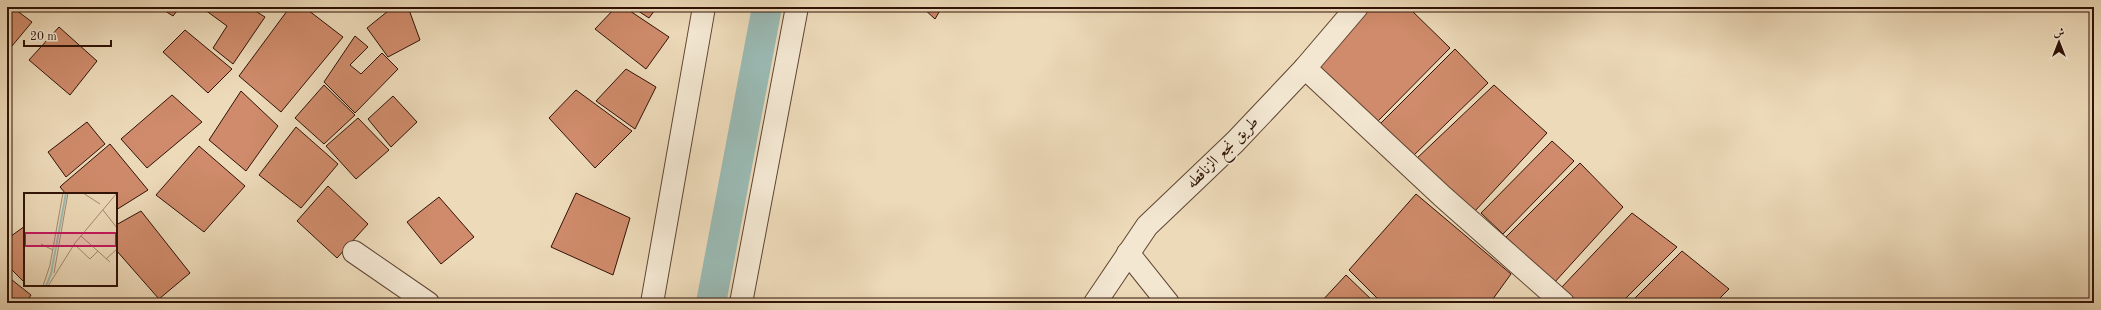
<svg xmlns="http://www.w3.org/2000/svg" width="2101" height="310" font-family="'Old Standard TT',Amiri,serif">
  <rect width="100%" height="100%" fill="#eddab9"/>
  <filter id="stains"><feTurbulence type="fractalNoise" baseFrequency=".005" numOctaves="4"/><feColorMatrix values="0 0 0 0 .2 0 0 0 0 .09 0 0 0 0 .02 0 0 0 .5 -.17"/></filter>
  <radialGradient id="worn" r=".72"><stop offset=".6" stop-color="#630" stop-opacity="0"/><stop offset="1" stop-color="#630" stop-opacity=".3"/></radialGradient>
  <g fill="none" stroke-linecap="round" stroke-linejoin="round">
    <path stroke="#9abab4" stroke-width="30" d="M711,303l56,-296"/>
  </g>
  <path fill="#cf8b6b" stroke="#301206" d="M7,7h5l20,15 -25,30z
    M159,7h21l-7,9z
    M201,7h48l16,10 -32,47 -20,-16 14,-22z
    M290,7h14l39,30 -62,75 -42,-36z
    M393,7h15l12,33 -32,17 -21,-29z
    M616,7h8l45,30 -23,32 -51,-40z
    M632,7h25l-8,11z
    M922,7h20l-7,12z
    M1362,7h46l42,41 -72,73 -66,-57z
    M59,27l38,34 -27,34 -41,-35z
    M185,30l47,39 -24,24 -45,-41z
    M355,36l13,11 -18,18 11,9 21,-21 16,16 -43,44 -31,-31z
    M1455,49l33,34 -76,74 -33,-32z
    M626,69l30,18 -21,42 -39,-28z
    M324,85l31,30 -31,29 -29,-26z
    M1494,85l53,48 -72,78 -61,-50z
    M576,90l56,41 -37,37 -46,-50z
    M241,91l37,35 -32,45 -37,-31z
    M172,95l30,27 -55,46 -26,-29z
    M393,96l24,26 -26,25 -23,-28z
    M358,118l31,32 -33,29 -30,-33z
    M87,122l18,22 -39,33 -18,-25z
    M296,127l42,37 -37,44 -42,-33z
    M1552,141l22,20 -71,73 -22,-21z
    M110,144l38,46 -32,20v-16h-50l-6,-7 2,-2z
    M199,146l46,40 -41,46 -48,-37z
    M1580,163l43,44 -69,76 -48,-46z
    M328,186l40,38 -31,34 -40,-37z
    M576,193l54,25 -17,57 -62,-28z
    M1416,194l95,80 -21,29h-108l-33,-33z
    M439,197l35,40 -33,27 -34,-42z
    M141,211l49,62 -31,26 -43,-49v-25z
    M1632,213l45,34 -56,56h-46l-15,-14z
    M25,226v57l-18,-18v-26z
    M1682,251l47,38 -14,14h-85z
    M1346,275l29,28h-55z
    M7,276l24,19 -5,8h-19z"/>
  <g fill="none" stroke-linecap="round" stroke-linejoin="round">
    <g stroke="#5f4433" stroke-width="24">
      <path id="minor" d="M1305,68l137,128 121,107
        M354,252l74,51
        M1128,253l40,50
        M652,303l52,-296
        M741,303l56,-296"/>
    </g>
    <g stroke="#5f4433" stroke-width="24">
      <path id="tertiary" d="M1095,303l52,-77 88,-84 70,-74 52,-61"/>
    </g>
    <use href="#minor" stroke="#f3e7d2" stroke-width="22"/>
    <use href="#tertiary" stroke="#f3e7d2" stroke-width="22"/>
  </g>
  <g text-anchor="middle" dominant-baseline="central" stroke-width="3" stroke-linejoin="round" paint-order="stroke">
    <g font-size="16" fill="#301206" stroke="#f3e7d2">
      <text transform="translate(1223 153) rotate(-45)">طريق نجع الزناقطه</text>
    </g>
  </g>
  <g transform="translate(24 193)">
    <rect width="93" height="93" fill="#eddab9"/>
    <path fill="none" stroke="#9abab4" stroke-width="2" d="M22,93l5,-12 15,-81"/>
    <path fill="none" stroke="#a18a71" stroke-width="1" d="M59,0l17,11M79,17l14,18M57,43l29,26M17,51l12,6M50,51l16,15 8,-8M82,66l11,-10M30,80l14,-80M19,93l7,-21 13,-72M24,93l27,-43 42,-50"/>
    <path fill="#c2185b" fill-opacity="0.15" stroke="#c2185b" stroke-width="2" d="M1,40h91v13h-91z"/>
    <rect width="93" height="93" fill="none" stroke="#301206" stroke-width="2"/>
  </g>
  <rect width="2101" height="310" fill="none" stroke="#eddab9" stroke-width="24"/>
  <rect x="8" y="8" width="2085" height="294" fill="none" stroke="#301206" stroke-width="2"/>
  <rect x="12" y="12" width="2077" height="286" fill="none" stroke="#301206"/>
  <g transform="translate(2059 42)" stroke="#f3e7d2" stroke-width="3" paint-order="stroke">
  <path d="M0-3L7 15L0 10L-7 15Z" fill="#301206"/>
  <text y="-6" font-size="11" font-weight="bold" text-anchor="middle" fill="#301206">ش</text>
  </g>
  <path d="M24 40v6h87v-6" fill="none" stroke="#301206" stroke-width="2"/>
  <text x="30" y="40" font-size="12" fill="#301206" stroke="#f3e7d2" stroke-width="3" paint-order="stroke">20 m</text>
  <rect width="100%" height="100%" filter="url(#stains)"/>
  <rect width="100%" height="100%" fill="url(#worn)"/>
</svg>
